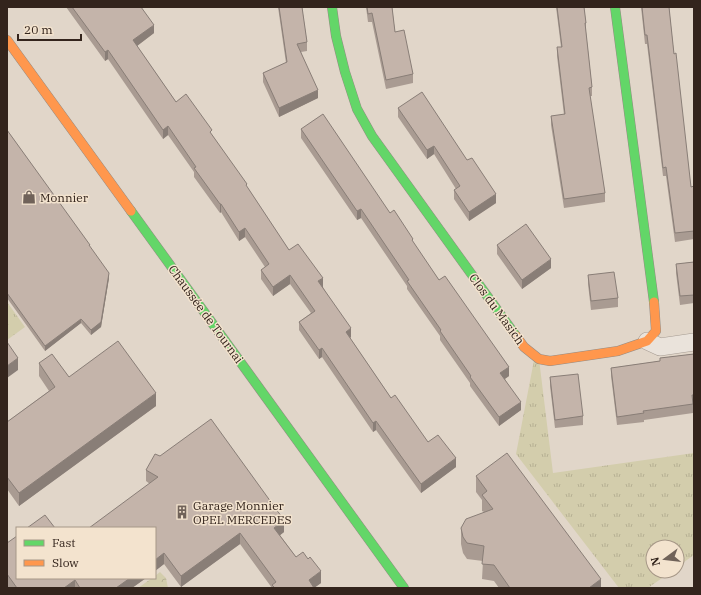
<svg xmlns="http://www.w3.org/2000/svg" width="701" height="595" font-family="'IBM Plex Serif',serif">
  <defs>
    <pattern id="grass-tufts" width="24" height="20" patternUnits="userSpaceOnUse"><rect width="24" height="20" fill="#d3cdac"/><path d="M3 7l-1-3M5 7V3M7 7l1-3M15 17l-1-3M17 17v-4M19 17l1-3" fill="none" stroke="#b6b093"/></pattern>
    <pattern id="forest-crowns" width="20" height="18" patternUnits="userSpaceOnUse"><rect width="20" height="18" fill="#d3cdac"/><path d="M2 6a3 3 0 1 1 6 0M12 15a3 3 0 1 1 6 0" fill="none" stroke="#b6b093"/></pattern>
  </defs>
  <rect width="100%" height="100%" fill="#e1d6c9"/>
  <path fill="url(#grass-tufts)" d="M7,302l18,25 -18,13z
    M535,355l4,4 14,114 141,-20v102l-17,12v-20h-24v24h19l-24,17h-29l-103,-134z"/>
  <path fill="url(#forest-crowns)" d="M160,572l6,6 2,10h-30l14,-10h3v-2z"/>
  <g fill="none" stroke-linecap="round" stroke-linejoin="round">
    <g stroke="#a69c93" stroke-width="18">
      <path id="street" d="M647,341l13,6 34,-5"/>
    </g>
    <g stroke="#958b83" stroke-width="10">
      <path id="fast" d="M332,7l4,29 9,36 12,37 15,27 144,200
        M615,7l39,295
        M131,211l273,377"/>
    </g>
    <g stroke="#958b83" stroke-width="10">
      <path id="slow" d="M7,40l124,171
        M516,336l8,11 15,12 11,2 68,-10 29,-10 9,-10 -2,-29"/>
    </g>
    <use href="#street" stroke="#eae3db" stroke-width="17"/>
    <use href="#fast" stroke="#63d668" stroke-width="9"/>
    <use href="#slow" stroke="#ff974d" stroke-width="9"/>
  </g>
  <path fill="#a99b92" d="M66,7h75l13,26 -17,13 39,56 36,33 77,115 34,37 28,50 -1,1 41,60 37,44 28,25 -35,26 -23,-32 -22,-31 -3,2 -51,-75 -3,2 -20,-29v-8l12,-9 -21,-29 -17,12 -12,-17v-9l4,-3 -20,-30 -6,4 -18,-29 -1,1 -26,-36v-5l-26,-37 -5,4 -55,-80 -3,2z
    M278,7h24l5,35v9l-6,1 17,46 -39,19 -16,-35v-9l23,-10z
    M366,7h26l3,25 18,42v9l-27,6 -14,-67h-4z
    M556,7h28l2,16v9l6,55v9h-2l15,97v9l-41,6 -13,-83v-9l13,-1 -7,-59v-9h4z
    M641,7h28l5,47 17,133 3,-1v53l-19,3 -9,-66h-3l-16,-132h-2z
    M398,108l69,52 29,43 -27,18 -15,-22v-9l2,-1 -22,-35 -7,5 -29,-42z
    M301,129l89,84 23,30 26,37 70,96 -4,3 16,31 -22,16 -29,-40v-3l-30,-43v-4l-33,-47v-3l-46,-68 -4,2 -56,-82z
    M7,130l83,118 19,30 -8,49 -10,8 -10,-12 -36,28 -38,-53z
    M497,245l54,23 -29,21 -25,-35z
    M694,262v41l-14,2 -4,-32v-9z
    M588,275l30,23v9l-27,3 -3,-26z
    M694,354v50h-1v9l-49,7v2l-27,3 -6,-49v-8l49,-7v-3z
    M39,363l30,14 87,29 -137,100 -12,-17v-67l42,-31 -10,-15z
    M550,377l33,39v9l-28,3 -5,-42z
    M146,470l138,62 -4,3 16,22 25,26 -7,5h-42l-32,-44 -59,43 -17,-23 -9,7v-43l-5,-44 -4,-3z
    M476,476l125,112h-102l-5,-7 -12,-2 1,-18 -16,-2 -4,-6 -2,-9v-16l23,-16 -2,-1v-11l-6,-8z
    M7,543l139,35 -14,10h-123l-2,-2z"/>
  <path fill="#897e77" d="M154,25v8l-21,16v-9z
    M108,50v9l-3,2v-9z
    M318,90v8l-39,19v-9z
    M168,126v9l-5,4v-9z
    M434,146v8l-7,5v-9z
    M496,194v9l-27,18v-9z
    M220,204h1v8l-1,1z
    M361,209v9l-4,2v-9z
    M245,228v9l-6,4v-9z
    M551,259v9l-29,21v-9z
    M109,273v5l-8,49 -10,8v-5z
    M290,275v9l-17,12v-9z
    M323,278v9l-5,3v-9z
    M81,319v4l-36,28v-5z
    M351,328v9l-5,4v-9z
    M322,348v9l-3,2v-9z
    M18,358v12l-11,8v-12z
    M509,367v9l-9,6v-9z
    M156,393v13l-137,100v-13z
    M521,402v8l-22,16v-9z
    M376,421v9l-3,2v-9z
    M456,458v9l-35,26v-9z
    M284,520v12l-10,8v-12z
    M240,533v11l-59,43v-11z
    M164,553v11l-9,7v-11z
    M321,571v12l-7,5 -5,-8z
    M130,578h16l-14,10h-16z
    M601,579v9h-12z
    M75,580v8h-11z"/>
  <path fill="#c4b4aa" stroke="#897e77" d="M72,7h69l13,18 -21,15 43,62 10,-8 26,36 -2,2 37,52 -1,1 43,65 9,-6 25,34 -5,3 33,47 -5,4 45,66 4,-3 33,47 10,-7 18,23 -35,26 -23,-32 -22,-31 -3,2 -51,-75 -3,2 -20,-28 16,-11 -25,-36 -17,12 -12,-17 8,-6 -24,-36 -6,4 -18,-28h-1l-26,-36 2,-1 -28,-41 -5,4 -55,-80 -3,2z
    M279,7h23l5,35 -10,2 21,46 -39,18 -16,-35 24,-11z
    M367,7h25l3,25 9,-2 9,44 -27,6 -14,-67 -4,1z
    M557,7h27l2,16h-1l7,64 -3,1 16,105 -41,6 -13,-83 14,-2 -8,-67h5z
    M642,7h27l5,47 2,-1 15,134 3,-1v45l-19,2 -9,-66 -3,1 -16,-133h-2z
    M422,92l45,68 5,-2 24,36 -27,18 -15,-22 6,-4 -26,-40 -7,4 -29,-42z
    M323,114l67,99 4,-3 19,29 -1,1 27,40 6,-4 64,91 -9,6 21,29 -22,15 -29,-40 1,-1 -31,-45 1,-1 -34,-49 2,-1 -48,-71 -4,2 -56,-82z
    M7,130l83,115h-1l20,28 -8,49 -10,8 -10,-11 -36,27 -38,-53z
    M526,224l25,35 -29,21 -25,-35z
    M694,262v33l-14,1 -4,-32z
    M614,272l4,26 -27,3 -3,-26z
    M118,341l38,52 -137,100 -12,-16v-55l48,-35 -16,-24 13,-9 17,23z
    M7,342l11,16 -11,8z
    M694,354v41h-2l1,9 -50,7 1,2 -27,4 -6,-49 49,-7v-3z
    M578,374l5,42 -28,4 -5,-43z
    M211,419l73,101 -10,8 22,29 7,-5 5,7 2,-2 11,14 -12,9 5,8h-39l-3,-3 4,-3 -36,-49 -59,43 -17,-23 -9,7v-32h-66l69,-51 -12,-7 9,-16 5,2z
    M507,453l94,126 -12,9h-79l-16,-23 -12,-1 2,-18 -17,-3 -4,-6 -2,-9 5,-9 27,-10 -11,-14 5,-4 -11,-15z
    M45,515l10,13h-28z
    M17,536v42h113l-14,10h-36l-5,-8 -11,8h-47l-10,-14v-31z"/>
  <defs>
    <g id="shop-bare" transform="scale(1.08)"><path d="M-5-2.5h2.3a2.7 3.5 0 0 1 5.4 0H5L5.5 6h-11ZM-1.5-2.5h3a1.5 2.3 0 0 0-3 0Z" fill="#706259" stroke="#f3e3ce" stroke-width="2.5" paint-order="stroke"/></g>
    <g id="building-bare" transform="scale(1.08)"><path d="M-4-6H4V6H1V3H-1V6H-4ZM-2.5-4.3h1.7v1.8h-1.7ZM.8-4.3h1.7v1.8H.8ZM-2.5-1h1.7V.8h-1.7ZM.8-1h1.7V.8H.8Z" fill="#706259" stroke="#f3e3ce" stroke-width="2.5" paint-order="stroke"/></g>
  </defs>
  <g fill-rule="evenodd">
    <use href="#shop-bare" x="29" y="197"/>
    <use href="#building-bare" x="182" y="512"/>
  </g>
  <g text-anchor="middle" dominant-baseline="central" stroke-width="3" stroke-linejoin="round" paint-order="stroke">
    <g font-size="12" fill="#33241c" stroke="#f3e3ce" text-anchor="start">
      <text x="40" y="197">Monnier</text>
      <text x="193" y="505">Garage Monnier<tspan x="193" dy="14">OPEL MERCEDES</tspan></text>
    </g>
    <g font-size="12" fill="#33241c" stroke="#f3e3ce">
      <text transform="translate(497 309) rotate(54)">Clos du Masich</text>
      <text transform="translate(206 314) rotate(54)">Chaussée de Tournai</text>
    </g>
  </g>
  <rect width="701" height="595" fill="none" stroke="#33241c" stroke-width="16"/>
  <rect x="16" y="527" width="140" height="52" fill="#f3e3ce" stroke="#a69787"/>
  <rect x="24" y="540" width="20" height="6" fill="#63d668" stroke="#a69787"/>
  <text x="52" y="547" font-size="12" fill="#33241c">Fast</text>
  <rect x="24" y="560" width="20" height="6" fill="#ff974d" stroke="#a69787"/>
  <text x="52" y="567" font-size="12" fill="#33241c">Slow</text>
  <g transform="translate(665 559) rotate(255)"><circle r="19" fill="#f3e3ce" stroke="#a69787"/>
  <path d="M0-3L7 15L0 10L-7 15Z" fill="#706259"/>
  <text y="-6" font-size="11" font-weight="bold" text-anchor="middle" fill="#33241c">N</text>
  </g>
  <path d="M18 34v6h63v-6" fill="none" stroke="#33241c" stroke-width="2"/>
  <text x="24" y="34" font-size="12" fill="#33241c" stroke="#f3e3ce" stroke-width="3" paint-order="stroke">20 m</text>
</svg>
